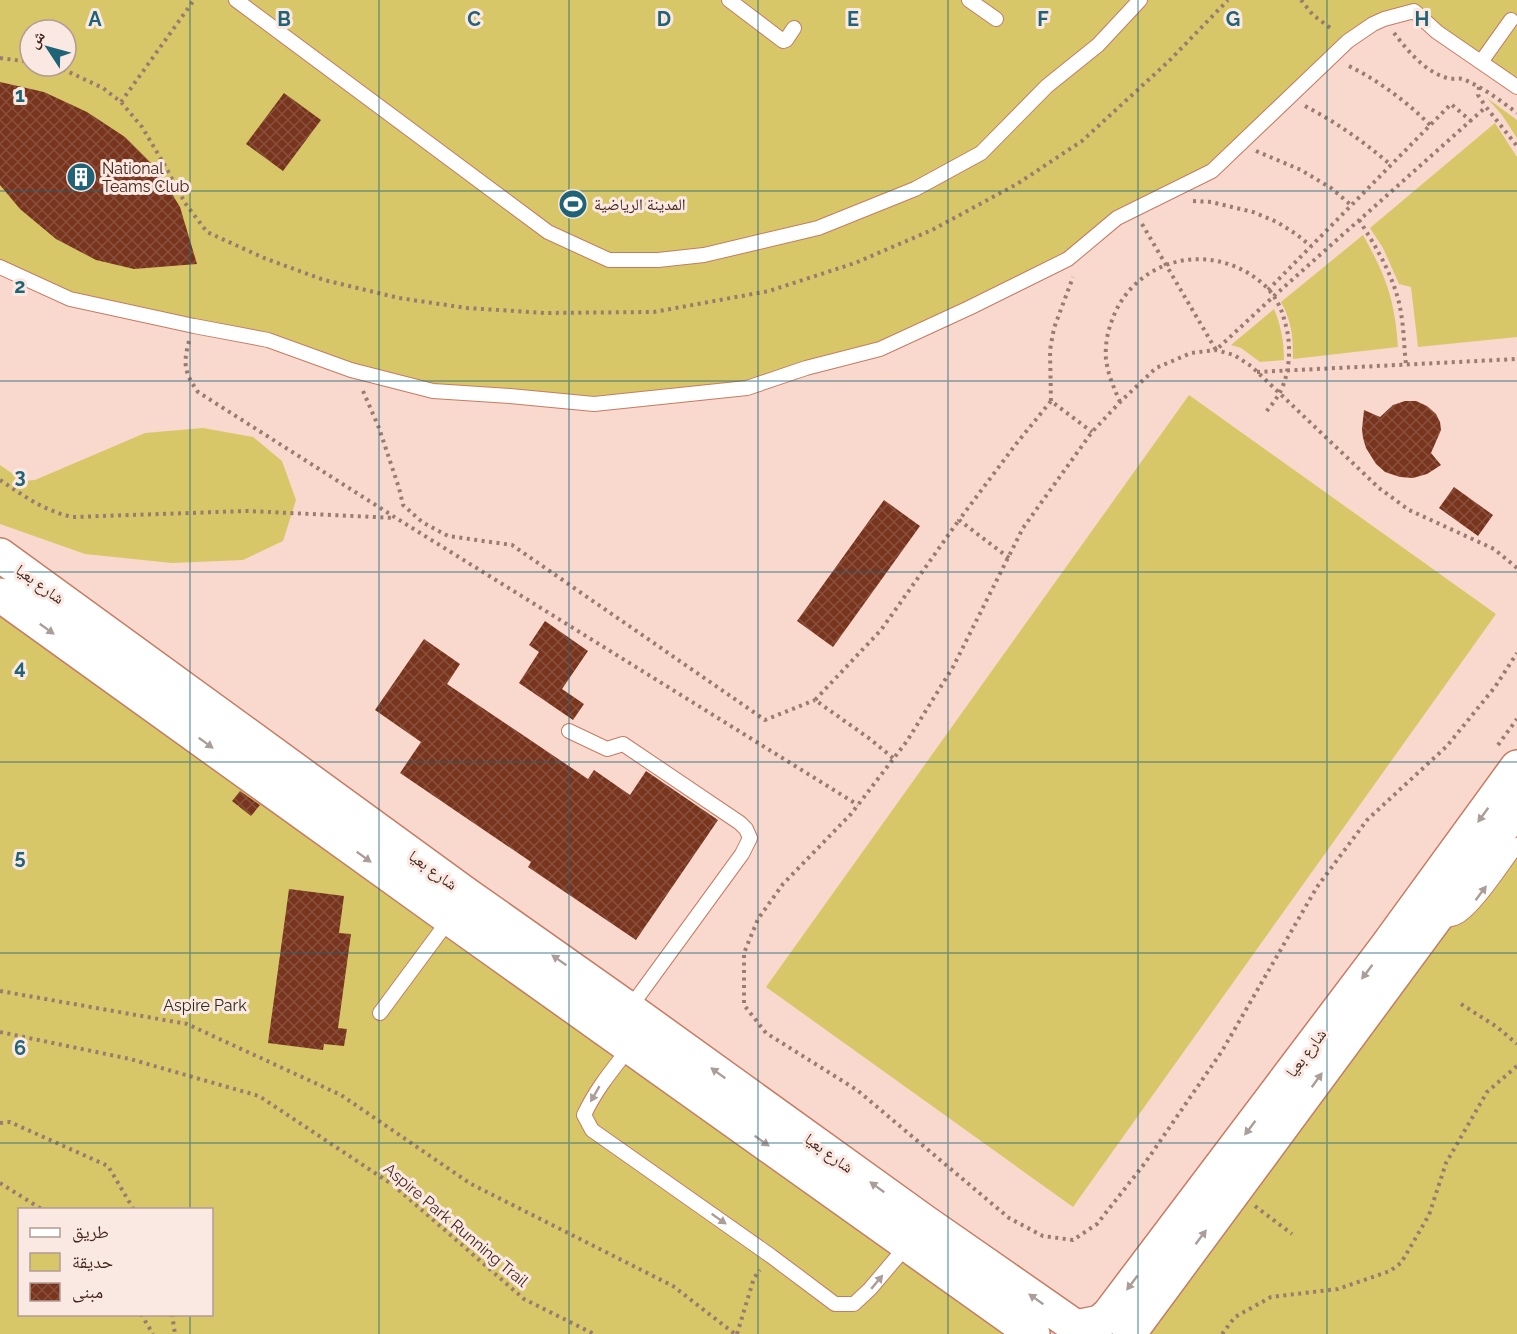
<svg xmlns="http://www.w3.org/2000/svg" width="1517" height="1334" font-family="Raleway,'Noto Naskh Arabic',sans-serif">
  <defs>
    <pattern id="building-cross-hatch" width="8" height="8" patternUnits="userSpaceOnUse" patternTransform="scale(1.5)"><rect width="8" height="8" fill="#78341d"/><path d="M0 0l8 8M0 8l8-8" fill="none" stroke="#88503d"/></pattern>
  </defs>
  <rect width="100%" height="100%" fill="#f9d8cd"/>
  <path fill="#d8c769" fill-rule="evenodd" d="M0,0h1517v87l-103,-75 -41,12 -161,147 -95,47 -49,41 -188,90 -133,39 -153,16 -161,-13 -165,-51 -198,-41 -70,-32zM30,30h36v36h-36z
    M1487,98l30,22v18l-15,-23z
    M1495,123l22,34v180l-99,10 -7,-60 -12,-3 -16,-36 -13,-20z
    M1363,235c23,41 32,65 35,112l-105,12c0,-22 -1,-37 -12,-57z
    M1274,309c7,16 10,33 10,51l-24,2 -19,-14 -10,-3z
    M1189,395l307,219 -423,593 -307,-220z
    M203,428l50,9 29,24 14,39 -13,41 -40,19 -71,3 -87,-9 -85,-30v-59l23,16 12,-1 110,-47z
    M0,603l1006,731h-1006zM20,1210h192v104h-192z
    M1517,823v511h-376z"/>
  <path fill="url(#building-cross-hatch)" d="M0,82l44,10 43,20 38,25 32,32 23,38 17,57 -63,5 -38,-9 -40,-21 -36,-30 -20,-24z
    M284,93l37,27 -38,51 -37,-27z
    M1405,401h11l11,5 9,8 4,8 1,8 -10,23 10,12 -14,9 -14,4 -13,-1 -15,-5 -9,-8 -10,-16 -3,-10 -1,-9 2,-19 16,7 13,-12z
    M1454,487l39,28 -15,21 -39,-28z
    M884,500l36,26 -87,121 -36,-26z
    M545,621l43,30 -26,38 22,15 -11,16 -54,-37 20,-31 -10,-7z
    M424,639l36,25 -13,20 141,95 6,-9 36,25 16,-24 72,49 -82,120 -108,-73 3,-5 -131,-89 21,-31 -46,-32z
    M240,791l20,14 -9,11 -19,-15z
    M289,889l55,7 -5,37 12,1 -13,94 9,1 -3,17 -20,-2 -1,6 -55,-7z"/>
  <g fill="none" stroke-linecap="round" stroke-linejoin="round">
    <g stroke="#c67b62" stroke-width="16">
      <path id="service" d="M236,0l312,232 61,28h49l46,-5 114,-27 97,-39 66,-36 66,-67 51,-41 42,-45
        M729,0l54,41 3,-1 8,-12
        M969,0l27,19
        M1481,62l30,-42
        M0,267l70,32 124,27 74,14 83,30 82,21 77,5 84,8 153,-16 59,-20 74,-19 89,-41 99,-49 49,-41 95,-47 136,-130 25,-17 11,-5 30,-8 23,21 80,55
        M569,731l38,18 16,-5 117,79 6,6 4,9 -8,16 -113,155
        M1439,921c6,-1 13,-1 18,-4 17,-8 48,-56 60,-72
        M380,1013l60,-81 9,-14
        M630,1047c-17,22 -34,42 -46,68l8,15 179,126 64,48h19l16,-15 39,-46"/>
    </g>
    <g stroke="#c67b62" stroke-width="36">
      <path id="tertiary" d="M0,555l466,339 163,115 296,213 151,105 24,-5 9,-8 277,-367 131,-180
        M0,595l449,323 584,416
        M1129,1334l388,-526"/>
    </g>
    <path stroke="#9b7b70" stroke-width="4" stroke-dasharray="3 4.5" stroke-linecap="butt" d="M1301,0l12,15 20,15
      M1394,33c14,18 30,38 53,45 6,2 13,-1 18,2 19,8 36,21 52,33
      M0,58l30,4
      M56,66l47,22 18,14 21,25 22,37 21,39 22,29 57,26 60,22 75,18 68,10 77,5 110,-1 115,-21 86,-28 77,-33 85,-46 65,-43 87,-80 59,-61
      M1349,66c30,15 57,35 81,59
      M1479,87l-1,8 8,12
      M121,102l73,-102
      M1305,106c31,16 59,36 86,59
      M1256,151l45,19 30,18 20,17
      M1193,201l18,1 42,10 24,10 19,12 15,12
      M1359,220c18,28 37,60 42,93 3,17 3,35 5,51
      M1142,224l74,126 58,-54 212,-189 31,39
      M1268,290l183,-186 20,17
      M189,341c-6,23 -5,31 9,51l198,126 462,287
      M1257,372l260,-13
      M363,391l16,37 20,60 4,17 19,17 26,14 64,9 253,175 50,-20
      M1051,401l-1,-51 4,-22 19,-51
      M1120,402c-6,-14 -12,-27 -14,-43 -1,-12 1,-25 5,-36 19,-58 85,-81 137,-50 10,6 21,15 27,25 5,8 8,16 10,25 7,21 5,52 -6,71 -4,7 -9,13 -14,19
      M0,480c24,16 44,31 73,37l175,-6 147,7
      M1009,558l-50,-38 57,-76 35,-43 41,31
      M1517,568l-23,-19 -85,-39 -30,-22 -128,-122 -17,-11 -18,-5 -25,3 -35,15 -36,34 -28,30 -69,96 -70,139 -46,74 -56,73 -68,70 -25,35 -14,34v52l22,28 91,57 152,128 34,18 30,4 24,-16 48,-61 77,-112 95,-164 50,-67 80,-74 48,-59 22,-34
      M1498,745l19,-26
      M893,758l-23,-19 -55,-39 66,-70 78,-110
      M0,991l187,33 154,71 130,89 202,102 62,48
      M1461,1004l36,23 20,17
      M0,1032l130,27 129,37 134,89 131,114 70,35
      M0,1123l10,-1 98,44 26,44
      M0,1183l43,27
      M1255,1206l37,28
      M141,1314l12,20
      M172,1314l3,20
      M737,1334l17,-56 6,-8
      M1222,1334l13,-17 36,-20 67,-8 52,-18 11,-8 28,-48 17,-52 41,-71 30,-26"/>
    <use href="#service" stroke="#fff" stroke-width="14"/>
    <use href="#tertiary" stroke="#fff" stroke-width="33"/>
  </g>
  <defs><path id="oneway-solid" d="M-6-.8H1V-3.2L6.5 0L1 3.2V.8H-6Z" transform="scale(1.5)"/></defs>
  <g fill="#ab9d98">
    <use href="#oneway-solid" transform="translate(47 629) rotate(36)"/>
    <use href="#oneway-solid" transform="translate(206 743) rotate(36)"/>
    <use href="#oneway-solid" transform="translate(1483 815) rotate(126)"/>
    <use href="#oneway-solid" transform="translate(364 857) rotate(36)"/>
    <use href="#oneway-solid" transform="translate(1481 893) rotate(-53)"/>
    <use href="#oneway-solid" transform="translate(559 960) rotate(-145)"/>
    <use href="#oneway-solid" transform="translate(1367 972) rotate(127)"/>
    <use href="#oneway-solid" transform="translate(718 1073) rotate(-144)"/>
    <use href="#oneway-solid" transform="translate(1317 1080) rotate(-54)"/>
    <use href="#oneway-solid" transform="translate(595 1094) rotate(120)"/>
    <use href="#oneway-solid" transform="translate(1250 1128) rotate(127)"/>
    <use href="#oneway-solid" transform="translate(762 1141) rotate(35)"/>
    <use href="#oneway-solid" transform="translate(877 1187) rotate(-144)"/>
    <use href="#oneway-solid" transform="translate(719 1219) rotate(35)"/>
    <use href="#oneway-solid" transform="translate(1201 1237) rotate(-53)"/>
    <use href="#oneway-solid" transform="translate(877 1282) rotate(-50)"/>
    <use href="#oneway-solid" transform="translate(1132 1283) rotate(127)"/>
    <use href="#oneway-solid" transform="translate(1036 1299) rotate(-145)"/>
  </g>
  <path fill="none" stroke="#206376" stroke-width="1.5" stroke-opacity="0.55" d="M190,0v1210M379,0v1334M569,0v1334M758,0v1334M948,0v1334M1138,0v1334M1327,0v1334M0,191h1517M0,381h1517M0,572h1517M0,762h1517M0,953h1517M0,1143h1517M190,1314v20"/>
  <defs>
    <g id="building-disc" transform="scale(1.5)"><circle r="9.5" fill="#206376" stroke="#fae9e3"/><path d="M-4-6H4V6H1V3H-1V6H-4ZM-2.5-4.3h1.7v1.8h-1.7ZM.8-4.3h1.7v1.8H.8ZM-2.5-1h1.7V.8h-1.7ZM.8-1h1.7V.8H.8Z" fill="#fff"/></g>
    <g id="stadium-disc" transform="scale(1.5)"><circle r="9.5" fill="#206376" stroke="#fae9e3"/><path d="M0-5a6.5 5 0 1 0 0 10a6.5 5 0 1 0 0-10ZM-3.5-1.8h7v3.6h-7Z" fill="#fff"/></g>
  </defs>
  <g fill-rule="evenodd">
    <use href="#building-disc" x="81" y="177"/>
    <use href="#stadium-disc" x="573" y="204"/>
  </g>
  <g text-anchor="middle" dominant-baseline="central" stroke-width="6" stroke-linejoin="round" paint-order="stroke">
    <g font-size="16" fill="#45261b" stroke="#fae9e3" text-anchor="start">
      <text x="102" y="168">National<tspan x="102" dy="18">Teams Club</tspan></text>
      <text x="594" y="204">المدينة الرياضية</text>
    </g>
    <g font-size="16" fill="#45261b" stroke="#fae9e3">
      <text transform="translate(40 584) rotate(36)">شارع بعيا</text>
      <text transform="translate(433 870) rotate(36)">شارع بعيا</text>
      <text transform="translate(1306 1053) rotate(-53)">شارع بعيا</text>
      <text transform="translate(829 1153) rotate(36)">شارع بعيا</text>
      <text transform="translate(456 1225) rotate(40)">Aspire Park Running Trail</text>
    </g>
    <g font-size="16" fill="#2e2b16" stroke="#fae9e3">
      <text x="205" y="1005">Aspire Park</text>
    </g>
  </g>
  <g font-size="20" text-anchor="middle" font-weight="bold" fill="#206376" stroke="#fae9e3" stroke-width="6" stroke-linejoin="round" paint-order="stroke">
    <text x="95" y="26">A</text>
    <text x="284" y="26">B</text>
    <text x="474" y="26">C</text>
    <text x="664" y="26">D</text>
    <text x="853" y="26">E</text>
    <text x="1043" y="26">F</text>
    <text x="1233" y="26">G</text>
    <text x="1422" y="26">H</text>
    <text x="20" y="102">1</text>
    <text x="20" y="293">2</text>
    <text x="20" y="483">3</text>
    <text x="20" y="674">4</text>
    <text x="20" y="864">5</text>
    <text x="20" y="1055">6</text>
  </g>
  <rect x="18" y="1208" width="195" height="108" fill="#fae9e3" stroke="#b29b93" stroke-width="1.5"/>
  <rect x="30" y="1228" width="30" height="9" fill="#ffffff" stroke="#b29b93" stroke-width="1.5"/>
  <text x="72" y="1238" font-size="18" fill="#45261b">طريق</text>
  <rect x="30" y="1253" width="30" height="18" fill="#d8c769" stroke="#b29b93" stroke-width="1.5"/>
  <text x="72" y="1268" font-size="18" fill="#45261b">حديقة</text>
  <rect x="30" y="1283" width="30" height="18" fill="url(#building-cross-hatch)" stroke="#b29b93" stroke-width="1.5"/>
  <text x="72" y="1298" font-size="18" fill="#45261b">مبنى</text>
  <g transform="translate(48 48) rotate(306)"><circle r="28" fill="#fae9e3" stroke="#b29b93" stroke-width="1.5"/>
  <path d="M0-4.5L10 22L0 15L-10 22Z" fill="#206376"/>
  <text y="-9" font-size="16" font-weight="bold" text-anchor="middle" fill="#45261b">ش</text>
  </g>
</svg>
